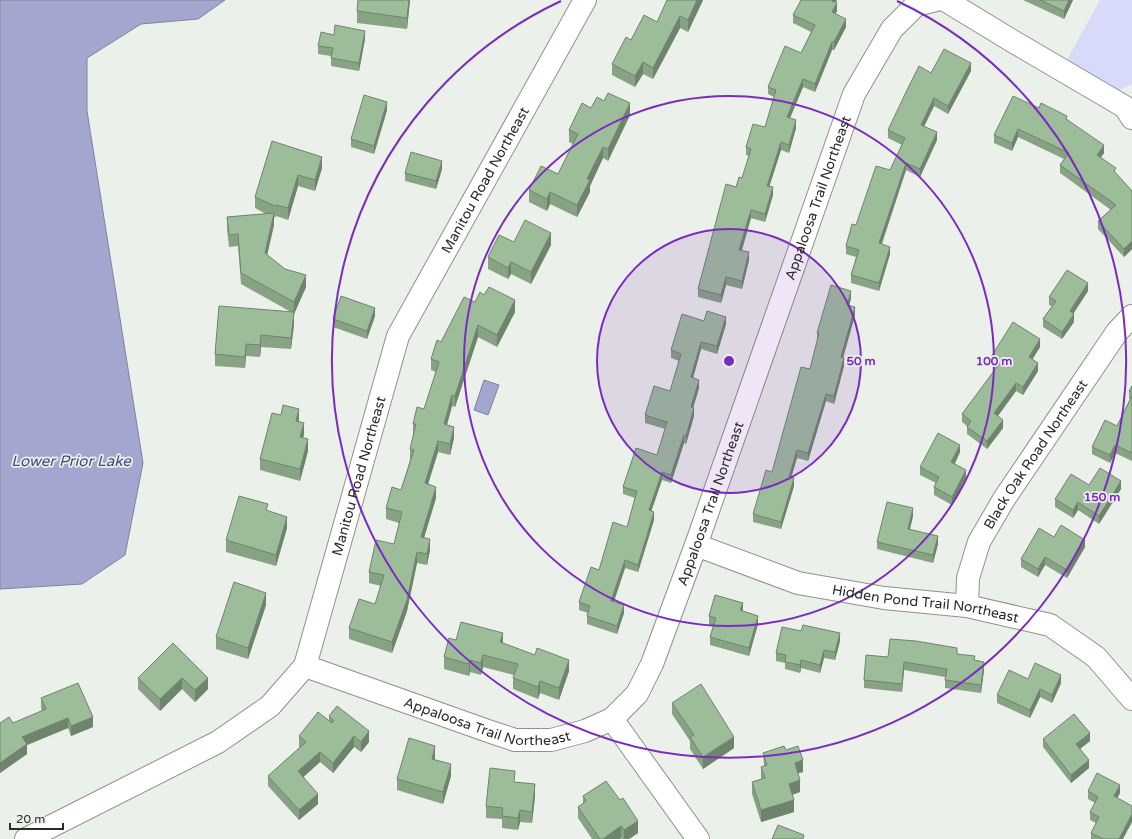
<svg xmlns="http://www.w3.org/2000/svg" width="1132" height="839" font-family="'Varela Round',sans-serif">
  <rect width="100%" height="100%" fill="#ebf0ea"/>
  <path fill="#d7daf9" d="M1100,0h32v84l-15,7 -50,-31z"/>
  <path fill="#a3a7d0" stroke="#7f829e" d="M0,0h225l-27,19 -57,5 -54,34v53l56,352 -18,92 -43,29 -82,5z
    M484,380l15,5 -11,30 -14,-5z"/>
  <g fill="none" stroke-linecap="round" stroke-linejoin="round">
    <g stroke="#8d928c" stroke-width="24">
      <g id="minor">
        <path d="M945,0l69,42 111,65 7,11"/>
        <path id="s1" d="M696,545l102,38 86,15 83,8 83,19 46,32 36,42"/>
        <path id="s2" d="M967,606l1,-28 11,-36 25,-43 113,-167 15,-16"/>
        <path id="s3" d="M305,666l183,65 27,9h36l34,-9 27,-12 25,-25 15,-30 44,-119 158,-451 38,-65 24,-24 20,-5"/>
        <path d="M612,719l86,120"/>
        <path id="s4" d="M26,839l192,-97 52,-36 35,-40 93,-330 187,-336"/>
      </g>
    </g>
    <use href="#minor" stroke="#fff" stroke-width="22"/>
  </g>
  <path fill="#87a384" d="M410,0l-3,29 -50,-6v-12z
    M667,0h36l-15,32 -8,-4 -27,51 -10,-5 -8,13 -23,-12v-11l19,-24 26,-18z
    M801,0h36l-2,2 2,9 -2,3 11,13 -12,23h-2l-17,42 -12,-5 -13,31 6,10 -7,25 -8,-3 -12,36 4,9 -8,27 -14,-4 -9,33 7,9 -7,29 -16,-4 -5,18 -23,-6v-8l38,-102 6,-9 7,-22 -3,-1v-8l19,-20 9,-30 -6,-3v-7l33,-34 10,-21 -18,-9v-8z
    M1023,0h50l-9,19z
    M334,35l31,4 -6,32 -28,-5v-10l-13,-2v-8z
    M971,71l-23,43 -14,-8 -10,20 13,14 -17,37 -14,-7 -24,74 8,10 -11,37 -28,-8v-8l5,-18 -10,-3v-8l10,-21 34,-55 12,-25 -14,-7v-8l43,-57z
    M591,108l39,7 -22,46 -5,-3 -13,28v6l-13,25 -27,-13 -3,7 -18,-9v-12l29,-16 15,-30 -4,-2v-12z
    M1039,108l28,11 37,34 -3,4 31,34v58l-8,8 -26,-28v-8l13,-11 -51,-37v-8l4,-6 -46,-22 -6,14 -18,-8v-8z
    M387,110l-13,44 -23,-7v-8z
    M272,141l50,27 -7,23 -17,-5 -10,34 -12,-4 -1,2 -1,-1v8l-7,30 39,32 -12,27v-1v11l-3,25 -30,-2 -1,10 -14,-1 -1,12 -30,-2v-12l76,-42 -50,-28 -3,-38 -9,1 -2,-18v-12l39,-3 -11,-6v-11z
    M442,169l-6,20 -31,-8v-8z
    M514,242l37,3 -20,39 -20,-10 -3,5 -20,-10v-12z
    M1088,291l-15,22 1,9 -12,17 -19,-12v-8l9,-13 -3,-1v-8z
    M484,295l31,17 -18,35 -19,-10 -23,70 -3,-1 -5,19 7,13 -4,17 -12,-3 -10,32 8,14 -12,39 6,13 -3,15 -10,-2 -10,48 -15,42 -43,-14v-11l26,-24 6,-18 -12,-3v-11l25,-28 5,-21 -13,-4v-11l15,-18 9,-30v-11l3,-14v-11l11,-15 12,-37 -5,-2v-11l10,-17 34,-40z
    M851,299l-2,6 6,10 -12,43 1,8 -10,38 -8,-3 -18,60 -11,-3 -6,19 3,9 -13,43 -28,-7v-8l19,-42 38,-103 7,-28v-8z
    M375,316l-8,23 -34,-12v-8z
    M704,321l22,3 -9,30 -16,-5 -8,29 6,10 -6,20 1,8 -8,28 -2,-1 -13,40 -9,-3 -11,31 3,9 -16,52 -13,-4 -11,34 10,11 -7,21 -30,-10v-8l1,-3 -9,-3v-8l20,-32 28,-43 8,-29 -12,-4v-7l34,-32 8,-26 -20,-6v-8l25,-24 9,-30 -8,-3v-8z
    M1040,347l-8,12 6,12 -15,24 -7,-4 -18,25 5,12 -16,21 -20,-15v-8l-5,-4v-8l34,-46 -5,-3v-8z
    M1132,386v75l-17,-8 -5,10 -18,-9v-7l25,-21 13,-27h-1v-8z
    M299,421v1l5,12 -1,4 5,13 -8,30 -40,-11v-11z
    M960,452l-5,12 11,13 -14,28 -18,-10v-8l2,-4 -16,-8v-8z
    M1089,485l32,4 -22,35 -21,-14 -5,8 -18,-11v-8z
    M913,516l-3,13 28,15 -5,19 -56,-14v-7z
    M287,528l-11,38 -50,-14v-12z
    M1054,537l31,10 -18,31 -22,-13 -7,12 -17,-10v-8z
    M266,605l-18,54 -32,-10v-12z
    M743,611l15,13 -9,32 -39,-11v-8l3,-11 -4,-2v-8z
    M456,640l47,3 66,28 -10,29 -19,-7 -2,6 -25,-10v-11l1,-3 -31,-8 -2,8 -11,-3 -1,4 -25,-7v-12z
    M840,641l-5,19 -11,-2 -4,15 -19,-5 -1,5 -15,-4v-6l-9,-2v-8z
    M173,643l35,46 -13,13 -13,-13 -22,22 -22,-22v-11z
    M957,654l18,6 9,10 -3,23 -36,-5v-11l-41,-7 -2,22 -38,-4v-8l24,-23z
    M1028,679l33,4 -9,20 -12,-6 -10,21 -33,-15v-8z
    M41,698l52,29 -22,9 -3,-8 -41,17v9l-27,19v-50h13l29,-12 -1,-3z
    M672,703l62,45 -31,21 -13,-20v-8l-18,-27z
    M329,716l40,26 -8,10 -7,-5 -21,26 -13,-11 -17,15 15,27 -19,16 -31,-34v-10l32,-29h-1v-11l30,-16z
    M1043,739l47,2 -10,8 9,19 -18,15 -28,-36z
    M786,750l17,22 -5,1 2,19 -8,3 2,17 -33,10 -9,-28v-12l9,-3v-12l3,-1 -1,-13z
    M435,758v2l16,16 -8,28 -46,-14v-11z
    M515,782l20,14 -3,27 -12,-1 -2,8 -16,-2v-9l-16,-1v-12z
    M1088,791l32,2 -3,5 6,41h-32v-6l5,-10 -6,-3v-8l5,-9 -7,-4z
    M583,796l55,37 -9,6h-7l-1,-1 -1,1h-28l-14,-21v-11l5,-3z"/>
  <path fill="#6e846c" d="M409,0h1l-3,29v-11z
    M697,0h6l-15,32v-12z
    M833,0h4l-5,9v-8z
    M1069,0h4l-9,19v-8z
    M837,3v8l-5,9v-8z
    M680,16v12l-27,51v-11z
    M846,19v8l-12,23v-8z
    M365,31v8l-6,32v-8z
    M832,42v8l-17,42v-8z
    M643,62v12l-8,13v-11z
    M971,63v8l-23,43v-8z
    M803,79v8l-16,38v-8z
    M934,98v8l-13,27v-8z
    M387,102v8l-13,44v-8z
    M630,103v12l-22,46v-12z
    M796,120v8l-7,25v-8z
    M1018,129v8l-6,14v-8z
    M937,132v8l-17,37v-8z
    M781,142v8l-14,44v-8z
    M1104,145v8l-7,10v-8z
    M603,147v11l-13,28v6l-13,25v-12l10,-26z
    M322,157v11l-7,23v-11z
    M442,161v8l-6,20v-8z
    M906,163v7l-27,81v-8z
    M298,175v11l-10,34v-12z
    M773,187v8l-8,27v-8z
    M550,192v12l-3,7v-12z
    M751,210v8l-12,40v-8z
    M274,213v12l-9,39v-11z
    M551,233v12l-20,39v-12z
    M1132,241v8l-8,8v-8z
    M890,247v7l-11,37v-8z
    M749,252v8l-7,29v-8z
    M511,262v12l-3,5v-11z
    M306,275v12l-12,27v-12z
    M726,277v8l-5,18v-8z
    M1088,283v8l-18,28v-8z
    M851,291v8l-4,14v-8z
    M515,300v12l-18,35v-12z
    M855,307v8l-14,50v-8z
    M375,308v8l-8,23v-8z
    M294,312v12l-3,25v-11z
    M1074,314v8l-12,17v-7z
    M726,317v7l-9,30v-8z
    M478,325v12l-23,70v-11z
    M261,335v12l-1,10v-12z
    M1040,339v8l-11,18v-8z
    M701,342v7l-10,36v-8z
    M246,344v12l-1,12v-11z
    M844,358v8l-10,38v-8z
    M1038,363v8l-15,24v-8z
    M699,380v8l-8,27v-8z
    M1016,383v8l-22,30v-8z
    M826,394v7l-18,60v-8z
    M452,395v11l-8,29v-11z
    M694,408v8l-8,28v-8z
    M299,409v12l-3,12v-12z
    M1003,420v8l-16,21v-8z
    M304,423v11l-4,15v-12z
    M454,427v11l-4,17v-11z
    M684,435v8l-13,40v-8z
    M308,439v12l-8,30v-12z
    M438,441v11l-13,42v-11z
    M960,445v7l-9,18v-8z
    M1115,445v8l-5,10v-8z
    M797,450v8l-8,27v-8z
    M966,470v7l-14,28v-8z
    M662,472v8l-13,38v-8z
    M794,478v8l-13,43v-7z
    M1121,481v8l-22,35v-8z
    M436,487v11l-15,50v-11z
    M1078,502v8l-5,8v-8z
    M913,508v8l-5,21v-8z
    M654,512v8l-16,52v-7z
    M287,517v11l-11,38v-11z
    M938,536v8l-5,19v-8z
    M430,539v11l-3,15v-11z
    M1085,540v7l-18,31v-8z
    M417,552v11l-10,48 -15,42v-11z
    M1045,557v8l-7,12v-8z
    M625,560v8l-14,41v-8z
    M266,593v12l-18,54v-11z
    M743,603v8l-3,-1z
    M624,605v8l-7,21v-8z
    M758,616v8l-9,32v-8z
    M503,633v12l-3,-3z
    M840,633v8l-5,19v-8z
    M824,650v8l-4,15v-8z
    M483,655v12l-2,8v-12z
    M470,660v12l-1,4v-12z
    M569,660v11l-10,29v-12z
    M801,660v8l-1,5v-8z
    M904,662v8l-2,22v-8z
    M984,662v8l-3,23v-8z
    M1061,675v8l-9,20v-8z
    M182,678v11l-22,22v-12z
    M208,678v11l-13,13v-12z
    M540,681v12l-2,6v-12z
    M1040,689v8l-10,21v-8z
    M93,717v10l-22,9v-10z
    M68,718v10l-41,17v9l-27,19v-10l22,-26z
    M369,731v11l-8,10v-10z
    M1090,733v8l-14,11v-8z
    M354,736v11l-21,26v-10z
    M734,737v11l-31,21v-12z
    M435,746v12l-3,12v-11z
    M320,752v10l-22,20v-11z
    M803,760v12l-8,2v-11z
    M1089,760v8l-18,15v-8z
    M451,764v12l-8,28v-12z
    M800,780v12l-11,4v-12z
    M535,784v12l-3,27v-11z
    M1120,785v8l-6,11v-8z
    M318,794v10l-19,16v-10z
    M794,800v12l-33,10v-12z
    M520,810v12l-2,8v-12z
    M1132,814v8l-9,17h-4z
    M638,821v12l-9,6h-5v-9z
    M621,826v12l-1,1h-17z"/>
  <path fill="#9dbd9a" stroke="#6e846c" d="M358,0h51l-2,18 -50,-7z
    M667,0h30l-9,20 -8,-4 -27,52 -10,-6 -8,14 -23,-12 14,-27 5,3 13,-25 13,7z
    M801,0h32l-1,1 5,2 -5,9 14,7 -12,23h-2l-17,42 -12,-5 -16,38 9,3 -7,25 -8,-3 -14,44 6,1 -8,27 -14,-4 -12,40 10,2 -7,29 -16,-4 -5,18 -23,-6 28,-105 10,3 3,-10 3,1 9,-29 -5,-2 7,-23 12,3 11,-37 -8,-3 17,-41 16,7 14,-28 -22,-10z
    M1040,0h29l-5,11z
    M335,25l30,6 -6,32 -28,-5 2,-10 -15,-2 3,-14 13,3z
    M944,49l27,14 -23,43 -14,-8 -13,27 16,7 -17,37 -14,-6 -27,80 11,4 -11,36 -28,-8 8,-25 -13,-4 6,-22 4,1 20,-59 14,4 15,-32 -17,-8 19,-40 12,-24 12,7z
    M608,93l22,10 -22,46 -5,-2 -16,32 3,1 -13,25 -27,-13 -3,7 -18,-9 12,-24 17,8 20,-40 -9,-4 13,-27 9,5 6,-11 7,4z
    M364,95l23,7 -13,44 -23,-7z
    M1013,96l26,12 2,-5 26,13 -1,3 38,26 -7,10 19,13 -2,3 18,20v50l-8,8 -26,-28 18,-16 -56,-40 9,-12 -51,-24 -6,14 -18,-8z
    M272,141l50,16 -7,23 -17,-5 -10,33 -12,-3 -1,1 -20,-9z
    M411,152l31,9 -6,20 -31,-8z
    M274,213l-9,40 20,16 21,6 -12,27 -53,-29 -3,-39 -9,1 -2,-18z
    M525,220l26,13 -20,39 -20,-10 -3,6 -20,-11 11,-22 15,7z
    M1067,270l21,13 -18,28 4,3 -12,18 -19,-13 13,-18 -7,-4z
    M831,285l20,6 -4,14 8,2 -14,50 3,1 -10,38 -8,-2 -18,59 -11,-3 -8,27 5,1 -13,44 -28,-8 13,-44 6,2 29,-105 9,2 9,-36h-2z
    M489,287l26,13 -18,35 -19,-10 -23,71 -3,-1 -8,29 10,3 -4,17 -12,-3 -13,42 11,4 -15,50 9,2 -3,15 -10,-2 -10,48 -15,42 -43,-14 10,-29 16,5 9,-29 -15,-3 7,-32 18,4 8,-32 -16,-4 6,-21 9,3 13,-40 -4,-1 6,-25h-3l4,-17 7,2 15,-47 -8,-3 6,-19 4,2 23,-45 11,5 5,-10 4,3z
    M341,296l34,12 -8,23 -34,-12z
    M219,306l75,6 -3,26 -30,-3 -1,10 -14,-1 -1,13 -30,-3z
    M707,311l19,6 -9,29 -16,-4 -10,35 8,3 -8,27 3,1 -8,28 -2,-1 -13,40 -9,-3 -13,38 5,2 -16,53 -13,-5 -14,41 13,4 -7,21 -30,-10 3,-10 -11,-4 12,-35 8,3 14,-48 14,5 10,-36 -14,-4 13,-39 21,7 10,-33 -22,-7 9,-29 16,5 11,-37 -10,-4 11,-36 22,7z
    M1013,322l27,17 -11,18 9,6 -15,24 -7,-4 -22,30 9,7 -16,21 -20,-14 4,-6 -9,-7 38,-51 -9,-6z
    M1132,386v6l-3,-1z
    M1132,396v57l-17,-8 -5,10 -18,-8 13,-27 12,6z
    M283,405l16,4 -3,12 8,2 -4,14 8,2 -8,30 -40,-10 12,-46 9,2z
    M938,433l22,12 -9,17 15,8 -14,27 -18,-10 5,-10 -19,-10z
    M1100,468l21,13 -22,35 -21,-14 -5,8 -18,-11 16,-25 18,11z
    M239,496l29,8 -2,6 21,7 -11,38 -50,-15z
    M887,502l26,6 -5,21 30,7 -5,19 -56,-13z
    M1061,525l24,15 -18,30 -22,-13 -7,12 -17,-10 18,-31 15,9z
    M234,582l32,11 -18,55 -32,-11z
    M715,595l28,8 -3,7 18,6 -9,32 -39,-11 6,-19 -7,-2z
    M461,622l42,11 -3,9 35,13 2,-7 32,12 -10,28 -19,-7 -2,6 -25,-9 5,-14 -35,-9 -2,8 -11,-3 -1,4 -25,-7 5,-19 7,2z
    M803,625l37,8 -5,19 -11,-2 -4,15 -19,-5 -1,5 -15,-3 1,-7 -10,-2 6,-26 19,4z
    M890,639l26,2 41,7v6l18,2 -1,4 10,2 -3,23 -36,-5 2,-11 -43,-7 -2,22 -38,-4 2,-25 22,2z
    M173,643l35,35 -13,12 -13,-12 -22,21 -22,-21z
    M1035,663l26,12 -9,20 -12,-6 -10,21 -33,-15 12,-25 19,9z
    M78,683l15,34 -22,9 -3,-8 -46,19 5,7 -27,19v-40l9,-6 4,6 33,-14 -5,-11z
    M701,684l33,53 -31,20 -13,-20 4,-2 -22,-32z
    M337,706l32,25 -8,11 -7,-6 -21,27 -13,-11 -22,19 20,23 -19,16 -31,-34 38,-34 -7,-6 19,-24 14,11 2,-2 -5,-5z
    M1074,714l16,19 -14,11 13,16 -18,15 -28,-36z
    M409,738l26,8 -3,13 19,5 -8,28 -46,-13z
    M784,746l2,4 12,-4 5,14 -8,3 5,17 -11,4 5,16 -33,10 -9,-28 13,-4 -4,-11 6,-2 -4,-12z
    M490,768l25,3 -1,11 21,2 -3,28 -12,-2 -2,8 -16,-2 1,-8 -17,-2z
    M1097,773l23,12 -6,11 18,10v8l-13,25h-16l-12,-6 8,-16 -9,-5 8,-15 -10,-6z
    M606,781l14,19 3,-2 15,23 -14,9 -3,-4 -18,13h-3l-22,-32 8,-6 -3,-5z
    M778,825l26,10 -1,4h-31z"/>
  <circle cx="729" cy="361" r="132" fill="#7b2cbf" fill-opacity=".12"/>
  <g fill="none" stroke="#7b2cbf" stroke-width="2">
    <circle cx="729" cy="361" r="132"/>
    <circle cx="729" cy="361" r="265"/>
    <path d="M897 1A397 397 0 1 1 561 1"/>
  </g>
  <g text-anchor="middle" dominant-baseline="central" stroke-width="3.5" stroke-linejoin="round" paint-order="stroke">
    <g font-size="14" fill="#2a2c2a" stroke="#ebf0ea">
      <text stroke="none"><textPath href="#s4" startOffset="853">Manitou Road Northeast</textPath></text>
      <text stroke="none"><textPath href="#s3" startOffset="887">Appaloosa Trail Northeast</textPath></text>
      <text stroke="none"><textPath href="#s2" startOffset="170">Black Oak Road Northeast</textPath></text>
      <text stroke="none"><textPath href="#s4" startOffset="529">Manitou Road Northeast</textPath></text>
      <text stroke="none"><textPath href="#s3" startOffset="563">Appaloosa Trail Northeast</textPath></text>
      <text stroke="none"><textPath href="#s1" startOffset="238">Hidden Pond Trail Northeast</textPath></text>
      <text stroke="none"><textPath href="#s3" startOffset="192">Appaloosa Trail Northeast</textPath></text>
    </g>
    <g font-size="15" font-style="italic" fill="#47487e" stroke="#ebf0ea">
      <text x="71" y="461">Lower Prior Lake</text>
    </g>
  </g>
  <circle cx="729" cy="361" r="6" fill="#7b2cbf" stroke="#ebf0ea" stroke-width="2"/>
  <g font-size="12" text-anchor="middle" font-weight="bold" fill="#7b2cbf" stroke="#ebf0ea" stroke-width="3.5" stroke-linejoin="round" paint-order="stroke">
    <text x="861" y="365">50 m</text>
    <text x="994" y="365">100 m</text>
    <text x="1102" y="501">150 m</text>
  </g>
  <path d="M10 823v6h53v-6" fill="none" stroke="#2a2c2a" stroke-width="2"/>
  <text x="16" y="823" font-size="12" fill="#2a2c2a" stroke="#ebf0ea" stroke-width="3" paint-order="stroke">20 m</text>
</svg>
